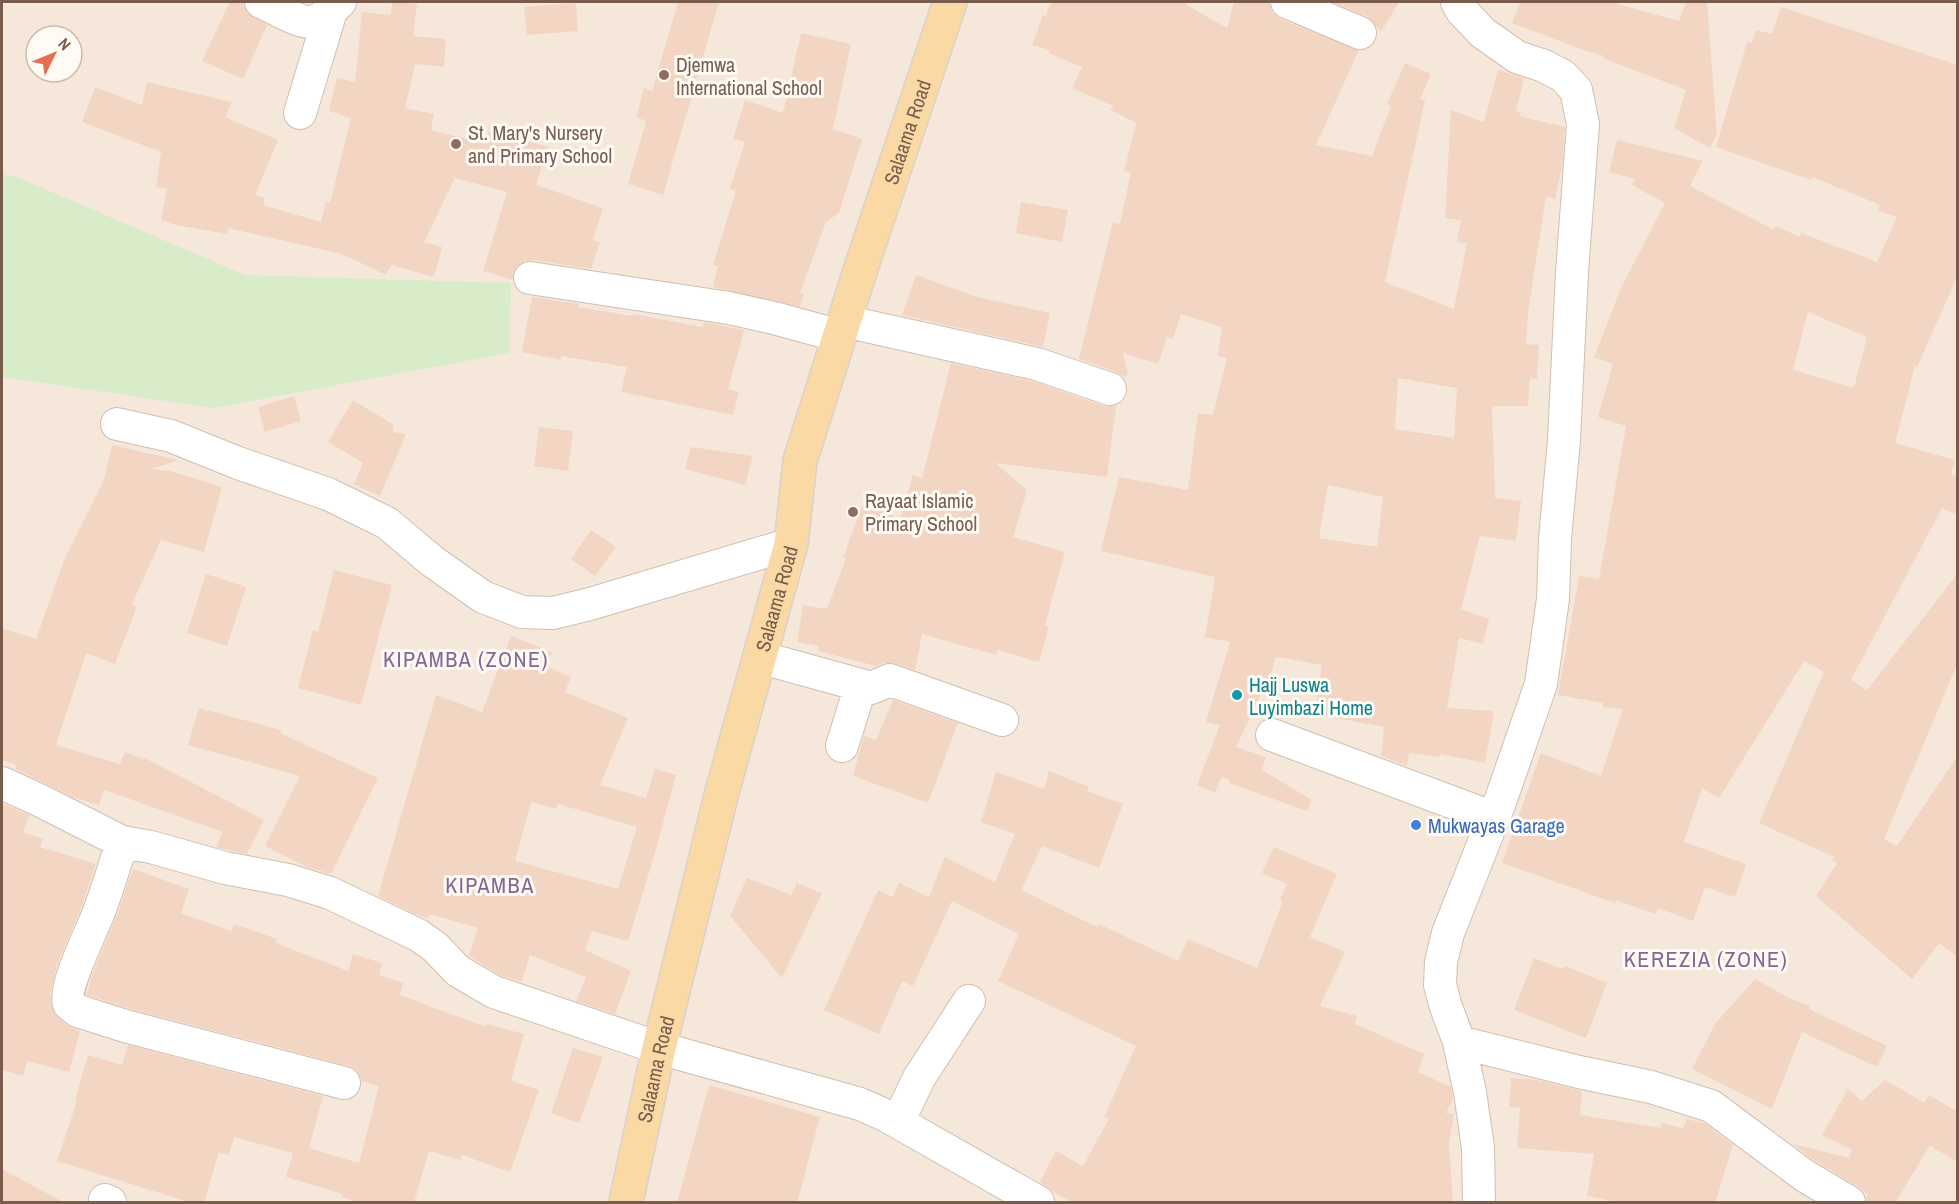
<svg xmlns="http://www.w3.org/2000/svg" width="1959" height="1204" font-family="'Archivo Narrow',sans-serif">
  <rect width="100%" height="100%" fill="#fdf6ec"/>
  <path fill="#f5e8da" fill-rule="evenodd" d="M2,2h1955v1200h-1955zM36,36h36v36h-36z"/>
  <path fill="#d8ecc9" d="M2,174l17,4 226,97 266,8 -2,70 -295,55 -212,-31z"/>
  <path fill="#f3d5c3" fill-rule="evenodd" d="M230,2h13l4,11 20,12 -24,54 -41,-18z
    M392,2l25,2 -4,32 33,3 -2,28 -29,-3 -10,44 29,6 -3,16 54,14 5,-16 58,19 -12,38 67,23 -10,32 7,3 -9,26 -58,-9 -9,1 -8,6 -3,13 -30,-9 24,-79 -52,-14 -31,64 18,5 -8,30 -43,-12 -5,10 -44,-21 -114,-26 -1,6 -51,-9 -15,-5 6,-32 -11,-1 5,-35 -79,-30 13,-35 47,18 5,-23 85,20 -7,15 53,23 -23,55 10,3 -2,7 58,17 5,-20 4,1 21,-85 -22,-7 8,-33 18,4 7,-70 29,3z
    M678,2h41l-56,193 -35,-11 18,-63 -10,-4 8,-29 8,3z
    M1051,2h131l45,26 7,-26h35l3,10 8,7 79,31 -43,95 56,11 19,-50 -4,-2 18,-41 26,11 -11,25 5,2 -40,181 69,27 13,-66 -10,-1 4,-22 -16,-2 6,-108 33,12 14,-52 26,8 -8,33 5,1 -2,4 46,11 -3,41 -7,31 -9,-3 -18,117 -2,31 13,1 -2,34 -7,-1 -2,28h-36l3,92 26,3 -5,40 -36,-5 -19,73 28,10 -6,25 -24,-6 -12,70 47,3 -9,52 -45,-9v3l-31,-4 -2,13 -26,-10 3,-29 -69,-13 7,-49 -44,-8 -3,1 -2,10 -37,79 30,10 -4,13 50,30 -5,11 -78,-28 1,-3 -8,-3 -7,16 -18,-8 23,-60 -14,-3 24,-80 -25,-5 10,-60 -114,-26 18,-74 69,13 10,-77 15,2 14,-57 -9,-2 4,-29 -41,-13 -8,25 -6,-2 -9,27 -35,-11 5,22 -6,1 -6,-4 -37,-13 34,-137 7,2 11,-52 -7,-1 12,-48 -25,-13 2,-4 -41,-18 10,-21 -34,-14 2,-3 -18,-5 11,-30 3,1zM1398,378l59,10 -3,50 -59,-9zM1328,485l55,12 -6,50 -58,-9z
    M1332,2h67l-18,30 -13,-15z
    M1521,2h90l68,19 7,-19h21l10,132 -7,14 -36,-20 12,-38 -83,-32 1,-2 -21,-6 -71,-27z
    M576,3l2,28 -51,4 -3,-28z
    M1781,7l177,58v210l-41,92 -2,-1 -20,77 60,17 -4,14 7,3v38l-16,-7 -91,172 16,10 91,-117v89l-74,177 13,7 61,-91v202l-19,-14 -27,36 -96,-83 21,-33 -5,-3 2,-3 -75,-34 65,-151 -20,-11 -85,137 -17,-10 -18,53v1l62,22 -11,33 -30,-10 -12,34 -35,-13 -3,6 -39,-14 -1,3 -113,-40 39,-110 60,23 22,-67 -20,-2v-4l-45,-8 21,-119 20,3 27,-153 -28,-9 15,-53 -19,-7 27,-69 44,-85 -33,-18 3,-6 -26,-7 8,-32 86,21 -13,25 84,44 2,-4 24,11 1,-4 76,29 20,-45 -19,-6 2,-6 -68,-28 -1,3 -95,-33 31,-105 5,1 4,-13 16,4zM1808,312l59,25 -13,51 -61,-18z
    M801,33l50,11 -18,85 29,10 -23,74 -13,9 -26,71 4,1 -4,13 -87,-20 5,-21 -5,-1 23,-74 -6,-2 15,-47 -12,-3 12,-39 38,13z
    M1021,202l47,8 -6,32 -46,-9z
    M916,275l61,22 73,16 -7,34 -141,-32z
    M532,297l47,7 -1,3 55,9v-2l70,13 1,-5 40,8 -16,59 11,3 -6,23 -112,-23 6,-25 -66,-11v4l-39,-8z
    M951,363l81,18 72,25h12l-9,71 -112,-14 32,27 -14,47 52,15 -20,73 4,2 -10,35 -41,-12 -2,5 -74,-21 -7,36 -20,-7h-11l-8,3 -58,-15 1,-5 -22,-4 6,-37 24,4 19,-51 -3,-1 21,-55 36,17 13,-44 9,3z
    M294,396l7,25 -36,11 -7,-25z
    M353,400l41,25 -1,7 13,2 -26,62 -26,-12 9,-21 -35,-21z
    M539,427l34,4 -5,40 -34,-5z
    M112,445l66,15 -26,9 18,2 52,16 -18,65 -43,-12 -29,64 5,2 -22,58 -29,-11 -30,92 64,19 5,-12 18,7v-2l121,63 -17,34 -31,-7 7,-15 -119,-42 -5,15 -27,-8 -56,-28 1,-4 -15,-5v-132l34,11 28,-79 40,-80z
    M691,447l62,9 -8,29 -60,-16z
    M591,530l25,17 -21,29 -24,-17z
    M334,570l58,15 -31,120 -63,-17 15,-58 5,2z
    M206,574l40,13 -19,59 -40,-13z
    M511,636l41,16 -6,14 25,11 -6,15 63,26 -28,67 46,13 9,-29 21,6 -21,78 -27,88 -36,-10 -7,19 46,21 -16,43 -39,-13 10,-24 -56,-22 -8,27 -20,-6 -33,-20 9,-28 -49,-14 -1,4 -13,-4 -37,-18 58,-201 46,17zM531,802l25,7 2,-5 79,23 -19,62 -103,-28z
    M893,700l65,23 -30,80 -75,-27 11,-40 12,4z
    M199,708l82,22 -1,3 98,45 -47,96 -24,-7 -42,-21 35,-70 -112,-31z
    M1049,771l40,16 -2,4 36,13 -24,64 -57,-22 -21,44 76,37 2,-3 79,37 10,-22 69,29 26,-67 -3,-1 7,-16 -25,-11 12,-26 63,27 -27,63 35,15 -25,54 37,10 -2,8 69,30 -6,18 33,15 2,12 -7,14 8,1 -5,29 4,60h-379l-22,-12 -12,-9 16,-31 27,15 26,-47 -5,-2 32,-71 -138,-65 21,-47 -67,-33 -39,85 -11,-5 -23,53 -55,-24 54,-120 14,7 7,-14 30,14 16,-40 50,25 20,-48 -34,-12 15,-50 48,17z
    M4,804l25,11 -6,17 20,7 -3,8 56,17 -13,39 -26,62 -7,28 4,20 13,12 13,6 -11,41 -42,-11 -4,15 -21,-6v-259z
    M133,869l56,20 -8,24 50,18 3,-7 43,15 -1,4 72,28 5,-17 29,9 -3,12 24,8 -3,12 86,32 1,-3 37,10 -13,47 28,9 -29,82 -48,-17 -1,5 -32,-9 -15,52h-53l-19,-6 1,-3 -57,-17 7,-24 -59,-16 -5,18 -10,-3 -15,51h-12l-135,-42 20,-60 -2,-1 13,-45 34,10 6,-20 195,51 -14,52 50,15 20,-77 -18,-5 -4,-10 -8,-5 -219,-57 -43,-14 4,-17 26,-63z
    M747,878l44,17 6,-12 25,10 -40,85 -52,-62z
    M1534,958l29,11 2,-3 42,17 -21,55 -72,-28z
    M1755,979l32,18 23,9 -1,3 78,37 -10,21 -75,-35 -30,77 -80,-40 23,-45z
    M573,1048l30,9 -24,66 -28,-10z
    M1511,1078l25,2 46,11 -2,24 81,13 1,-5 21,5 4,-9 17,4 29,22 -18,58h-92l-36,-7 7,-42 -77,-6 3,-40 -11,-1z
    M1885,1080l40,23 4,-8 29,17v51l-28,-18 -35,58h-28l-1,-5 2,-3 -9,-8 -44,-26 -22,-17 56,14 3,-8 -30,-15 26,-46 14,12z
    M709,1085l111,32 -23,86h-120z
    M2,1169l63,34h-63z"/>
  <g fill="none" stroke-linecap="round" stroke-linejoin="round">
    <g stroke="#d1beb0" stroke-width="34">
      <path id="minor" d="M261,2c12,5 38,21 50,20 11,-2 21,-12 29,-20
        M1287,2l73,31
        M1457,2l5,9 21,22 34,24 27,9 19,10 13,14 7,34 -11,148 -8,168 -9,99 -2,60 -12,85 -41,118 -52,131 -7,29 -1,23 6,22 13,35 11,50 8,56 1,54
        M300,113l31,-102
        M530,278l199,30 45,10 66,18
        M844,321l193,43 73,25
        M117,424l54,12 67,27 90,31 59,29 45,38 51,36 39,15 31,1 37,-9 201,-60
        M759,657l112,31 19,-8 112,40
        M1272,735l222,83
        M842,746l19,-61
        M2,783l37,17 83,42 29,5 74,21 63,12 42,13 88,42 17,12 23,24 36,21 165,56 201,56 27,12 151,86
        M122,842c-7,23 -14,45 -22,67 -6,18 -38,79 -31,95l9,7 47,15 219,57
        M1459,1042l120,30 72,15 60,19 94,70 44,26
        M898,1122l21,-44 50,-77
        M105,1200l5,2"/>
    </g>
    <g stroke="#dad1cd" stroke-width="36">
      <g id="major">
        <path id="s1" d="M626,1202l33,-154 63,-256 69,-248 9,-83 61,-193 89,-266"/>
      </g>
    </g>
    <use href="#minor" stroke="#fff" stroke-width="32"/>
    <use href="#major" stroke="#fbd9a5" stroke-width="33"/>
  </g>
  <g fill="#8d6e63" stroke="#fffaf3" stroke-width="2">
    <circle cx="664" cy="75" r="6"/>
    <circle cx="456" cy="144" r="6"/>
    <circle cx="853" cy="512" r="6"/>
  </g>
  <circle fill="#0f9aa8" stroke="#fffaf3" stroke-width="2" cx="1237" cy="695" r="6"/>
  <circle fill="#3f7fe0" stroke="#fffaf3" stroke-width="2" cx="1416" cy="825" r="6"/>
  <g text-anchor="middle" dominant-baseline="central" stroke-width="6" stroke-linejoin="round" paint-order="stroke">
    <g font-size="20" fill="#785e54" stroke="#fffaf3" text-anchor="start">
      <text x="676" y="64">Djemwa<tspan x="676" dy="23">International School</tspan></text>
      <text x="468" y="132">St. Mary's Nursery<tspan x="468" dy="23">and Primary School</tspan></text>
      <text x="865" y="500">Rayaat Islamic<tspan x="865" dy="23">Primary School</tspan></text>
    </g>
    <g font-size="20" fill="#7a5c4d" stroke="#fffaf3">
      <text stroke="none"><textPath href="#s1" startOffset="1108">Salaama Road</textPath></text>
      <text stroke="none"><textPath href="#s1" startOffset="622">Salaama Road</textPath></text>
      <text stroke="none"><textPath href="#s1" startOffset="136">Salaama Road</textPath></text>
    </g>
    <g font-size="20" fill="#0d838f" stroke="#fffaf3" text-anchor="start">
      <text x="1249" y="684">Hajj Luswa<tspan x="1249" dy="23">Luyimbazi Home</tspan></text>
    </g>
    <g font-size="20" fill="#366cbe" stroke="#fffaf3" text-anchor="start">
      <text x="1428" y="825">Mukwayas Garage</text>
    </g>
    <g font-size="22" letter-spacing="1.5" fill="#846695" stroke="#fffaf3">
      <text x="466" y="659">KIPAMBA (ZONE)</text>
      <text x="490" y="885">KIPAMBA</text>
      <text x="1706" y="959">KEREZIA (ZONE)</text>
    </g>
  </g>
  <rect width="1959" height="1204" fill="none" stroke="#7a5c4d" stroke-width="6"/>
  <g transform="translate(54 54) rotate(47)"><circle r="28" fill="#fffaf3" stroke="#cabbb1" stroke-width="1.5"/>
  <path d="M0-4.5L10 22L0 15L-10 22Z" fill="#e76f51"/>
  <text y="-9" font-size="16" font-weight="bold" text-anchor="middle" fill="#7a5c4d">N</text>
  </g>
</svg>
